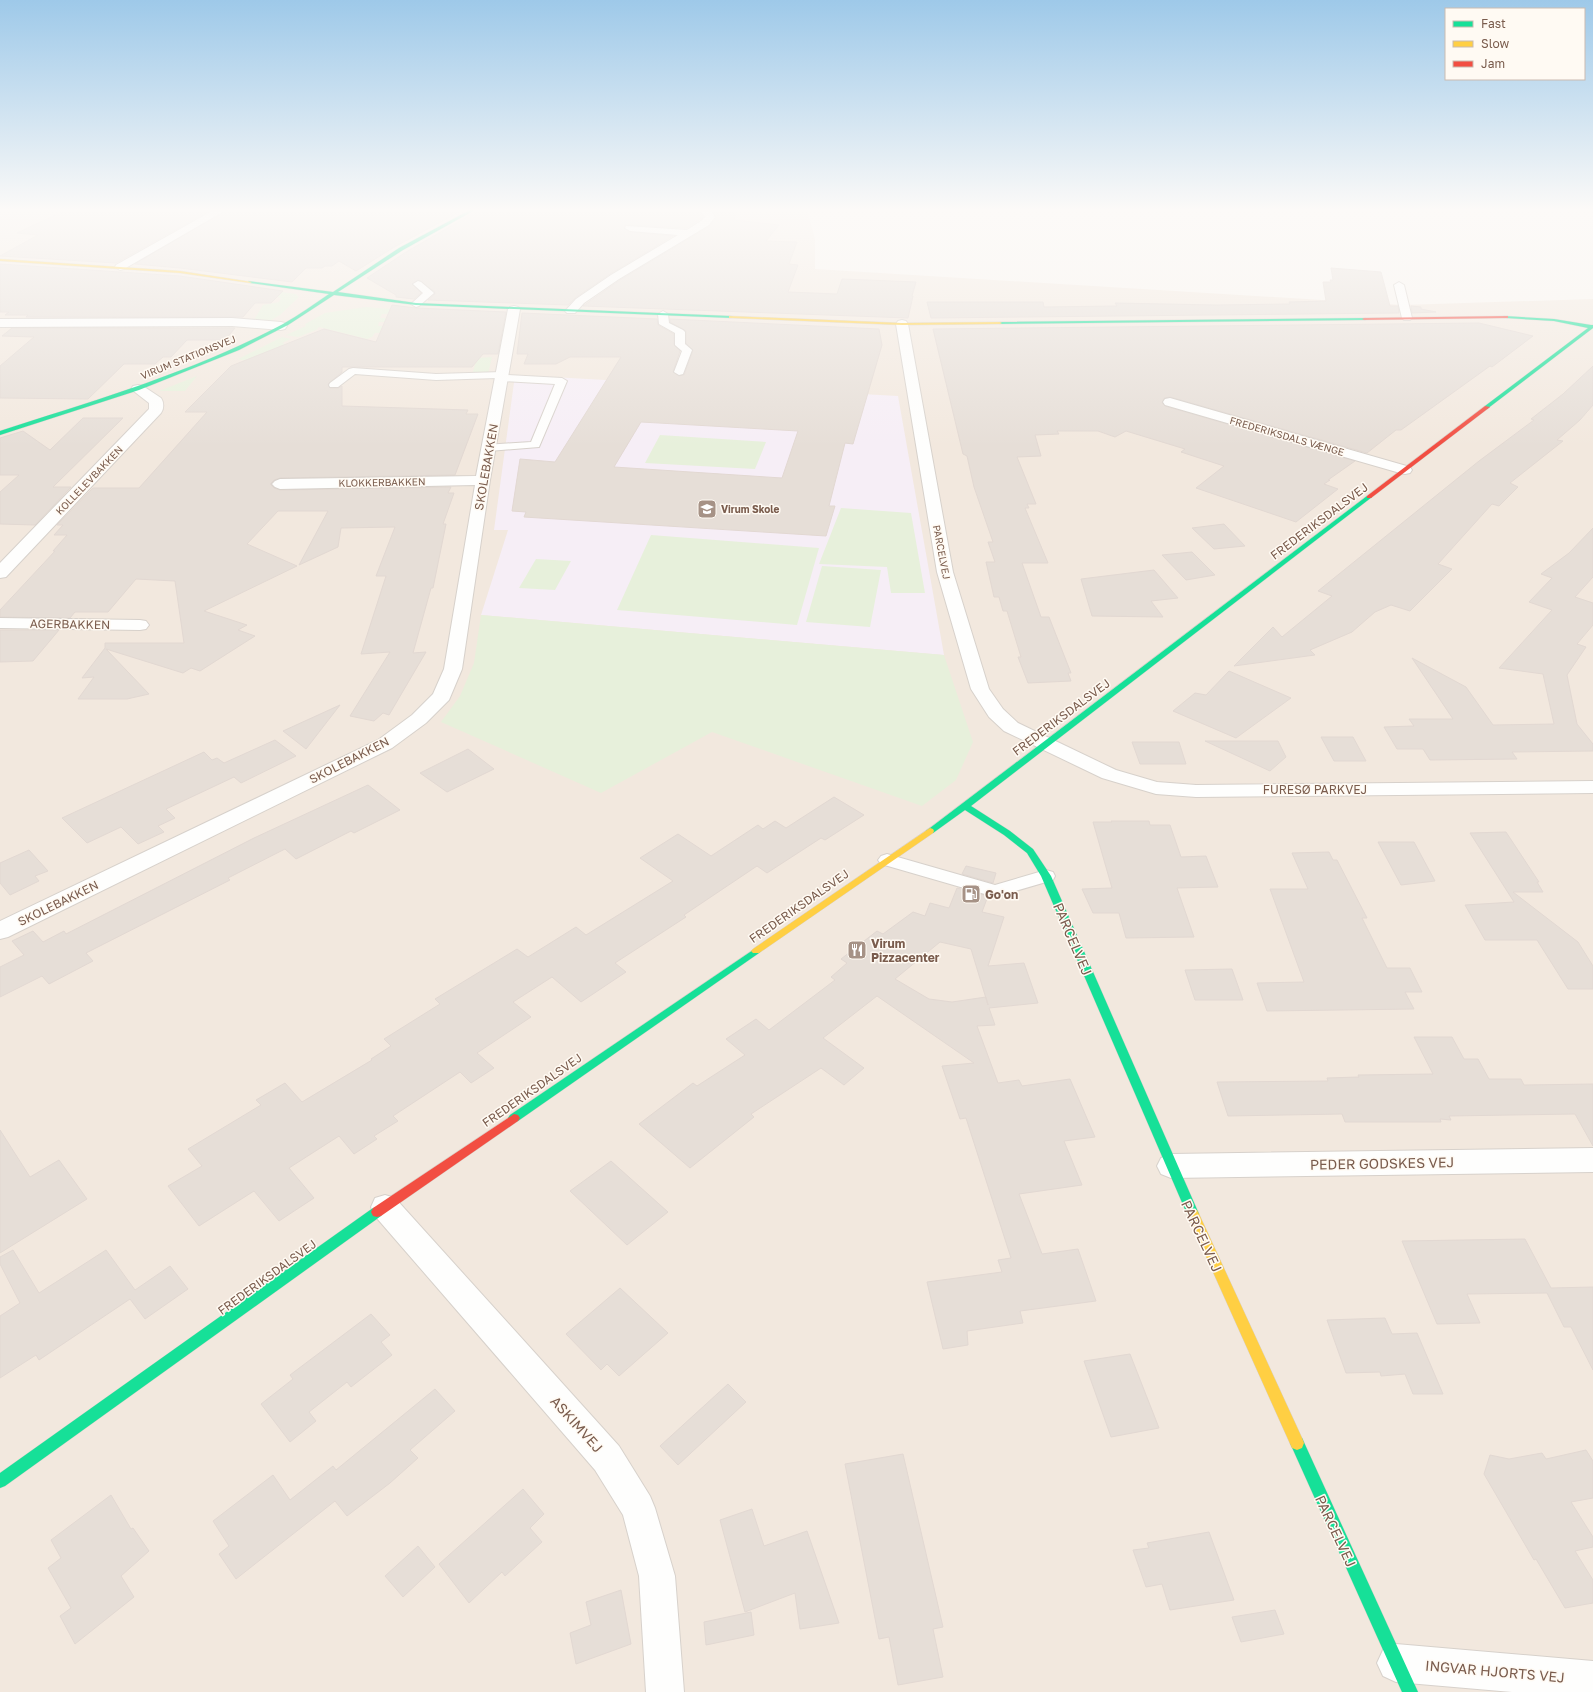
<svg xmlns="http://www.w3.org/2000/svg" width="1593" height="1692" font-family="'Golos Text',sans-serif">
  <rect width="100%" height="100%" fill="#f9f5f0"/>
  <path fill="#f2e8de" d="M0,210h805l3,4 7,25v30l588,36 190,-6v1393h-1593z"/>
  <path fill="#f6eef6" d="M515,375l383,21 46,259 -463,-40 27,-85h-14z"/>
  <path fill="#e7f0db" d="M281,292l15,2 3,3 -19,18 -12,7 -14,-2 9,-15 16,-3 2,-4 -7,-2z
    M366,307l37,3 1,3 -22,1 -2,4h6l-1,4h-6l-1,4h5l-3,7h-5l-3,4 -5,2 -48,-12 -3,3 -18,7 -12,-2 20,-9 -1,-2 20,-11z
    M282,337l9,2 -9,4 3,1 -36,18 -11,-3z
    M492,357l-4,17 -16,1 5,-17z
    M197,376l-12,15h-26z
    M660,435l106,7 -11,27 -110,-6z
    M841,508l70,5 14,80h-34l-4,-26 -68,-3z
    M651,535l168,13 -22,77 -180,-15z
    M536,559l35,2 -16,29 -36,-2z
    M822,566l59,4 -11,57 -64,-5z
    M481,615l463,40 29,87 -17,38 -34,26 -210,-74 -111,61 -160,-71 19,-26 14,-33z"/>
  <path fill="#e6ded7" stroke="#e2d8d2" fill-rule="evenodd" d="M66,210l94,3 6,-3h45l-95,53 -116,-7 38,-21 -21,-2z
    M227,210h236l-67,36 -40,25 -17,-10 -7,5h-7l-3,2h-16l-14,14 -112,-14 -45,-4z
    M479,210h221l3,7 -16,11 -62,-3 -1,3 6,4 43,4 -63,38 -35,24 -7,7 -140,-5 7,-6v-2l-17,-12 -6,4 9,9 -7,6 -18,-2v-2l-29,-17 39,-26z
    M713,210h24l-3,10 45,5 -13,16 31,1 -8,22 9,1 -10,27 49,2 5,-15 74,3 -4,14h1l-5,22 -325,-12 37,-26 90,-54 6,-8z
    M0,264l180,12 103,15 -12,12h-16l-12,14h-217l2,-2h-23l4,-3h-9z
    M1331,268l50,4 9,34h8l1,7 -468,5 -4,-16h116l1,5 73,-1 -2,-3 101,2 74,-1 -1,-2 37,-1 -3,-19h8l-1,-2h3z
    M392,305l24,3 90,4 -8,42h-15l-11,13h-130v5l-14,12 2,4h8l4,-2v20l126,4 -2,4h12l-23,61 -175,3 -6,2 -4,4 4,4 6,2 171,-3 -3,6h6l-11,31h3l-13,64h-2l-18,65 13,-1 -37,63 -6,-2 -9,8 -24,-5 40,-64 -29,2 25,-78h-10l19,-49 -54,1 -3,19 -39,18 29,-54h-50l-31,33 50,22 -93,45 43,14 -9,5 17,6 -55,35 -9,-3 -8,5 -77,-24 43,45 -22,5h-49l16,-22 -12,1 23,-30v-5h79l-9,-62 -39,-2 -28,33h-33l-5,6 -70,-1v-7l55,-59h-2l14,-16h-13l9,-10h-6l36,-37h46l68,-76h-22l46,-46 93,-37 52,13z
    M1411,306l10,1v2l15,3 -24,1z
    M522,313l135,6 1,6 16,9v11l6,6 -7,21 6,4 5,-1 9,-25 -7,-7v-12l-16,-9v-3l209,10 3,16 -29,99 -8,-1 -16,63h6l-9,30 -302,-19 2,-5 -14,-1 8,-52 35,3 66,-105h-51l-14,7h-32l4,-10h-11zM641,422l157,9 -16,47 -168,-11z
    M1479,323l54,13 -41,31 -2,-1 -89,64h-5l-29,23 -197,-56 -6,1 -2,5 3,3 190,55 -27,19h2l-6,4 14,5 -42,33 -100,-34 28,-22 -43,-14 4,-3 -59,-18 -11,6 -17,-6h-41l2,3 -24,1 6,21 -24,1 19,47h-9l2,4h-4l23,55h-26l19,54h8l22,56h-3l3,8 -43,2 -10,-26h3l-14,-46h-4l-4,-14h-5l-8,-35h9l-7,-20h5l-19,-55 -7,-31 -4,-2 -30,-125z
    M12,328h223l-10,12h-38l-16,17h-8l-8,7h-31l-36,35 -88,-1v-32l34,-29 -32,-1z
    M1593,366v39l-13,15 -23,20 6,1 -53,42 8,4 -19,19 -7,-2 -54,60 14,5 -42,42 -19,-6 -16,7 -23,20 -42,18 5,5 -81,11 39,-39 9,10 50,-41 -14,-5 161,-130 55,-41 -3,-1 32,-25z
    M83,418h40l-70,69h18l-36,38 -35,-1v-32l19,-17h-19v-37l23,-7 27,19z
    M1224,524l21,22 -31,3 -22,-21z
    M1593,528v49l-18,20 18,6v22l-16,19 9,3 -19,28 10,49 16,20v7l-81,1 5,7 -87,1 -7,-11h-26l-13,-22 30,-1 -5,-7h44l-41,-61 54,29 27,38 61,-1 -11,-50 -44,-6 53,-58 -23,-8 23,-24 -11,-4 28,-21z
    M1192,552l23,23 -29,5 -24,-25z
    M1154,570l24,28 -27,3 12,16 -71,-1 -11,-37z
    M0,630h59l-26,31 -33,1z
    M1229,671l62,27 -55,40 -63,-27 22,-18 11,2z
    M340,705l-34,44 -23,-18z
    M1321,737h32l13,24h-32z
    M275,740l21,16 -55,27 -7,-6 -68,32 9,9 -17,8 6,6 -26,12 -17,-17 -34,16 -25,-25 142,-66 8,8 5,-2 7,5z
    M1205,741h73l8,16 -16,14z
    M1132,742h47l7,22h-46z
    M468,749l26,20 -47,23 -27,-19z
    M368,785l32,25 -46,23 -3,-2 -55,28 -11,-10 -57,29 2,2 -144,73 7,8 -44,23 -7,-8 -42,21v-30l24,-12 -12,-14 21,-10 10,11 21,-11 2,3 188,-96z
    M834,797l30,18 -39,25 -4,-2 -54,35 -10,-7 -73,49 2,2 -71,46 11,9 -45,30 -29,-25 -39,25 18,15 -54,36 17,15 -23,15 -11,-11 -67,44 5,5 -24,15 3,3 -23,15 -15,-18 -50,32 25,30 -35,23 -25,-30 -55,35 -31,-40 34,-20 -14,-17 73,-44 -5,-5 29,-17 17,19 70,-42 -1,-1 20,-13 -7,-7 56,-35 -5,-5 82,-50 11,8 48,-30 10,8 87,-54 -33,-23 38,-24 33,22 47,-31 5,4 12,-8 11,7z
    M1111,821h38l1,4h20l11,32 25,-1 12,31 -41,1 17,49 -68,1 -7,-25h-26l-11,-24 30,-1 -19,-66h19z
    M1506,832l33,50h-2l6,10h-30l65,50 15,24v23h-25l-31,-49h-52l-20,-35 49,-3 -44,-69z
    M1378,842h36l21,39 -34,4z
    M29,850l19,21 -13,5 4,5 -29,14 -10,-12v-20z
    M1329,852l4,8h4l30,58h-5l25,50h23l12,24h-17l9,17 -147,2 -10,-28 47,-1 -34,-93h38l-16,-36z
    M966,866l30,7 -3,10 -31,-9z
    M957,888l31,8 -6,16 22,5 -16,49 36,-3 14,40 -49,5 6,17 -18,1 21,57 21,-3 3,6 48,-7 25,58 -31,4 18,44 -63,9 23,60 36,-5 18,52 -76,10 3,12 -56,8 1,14 -25,4 -16,-67 75,-10 -4,-12 13,-2 -45,-140 -6,1 -18,-53 32,-3 -97,-67 -54,42 41,30 -20,17 -23,-17 -70,46 3,3 -64,51 -51,-44 54,-41 4,3 48,-31 -19,-16 30,-20 13,11 66,-50 -4,-3 16,-14 -6,-4 36,-28 6,3 30,-22 12,4 5,-13 19,5zM940,942l31,7 17,56 -2,-8 -34,5 -23,-3 -34,-20z
    M1232,969l11,31h-48l-10,-30z
    M1414,1037h38l12,22h14l11,20h32l3,6 69,-1v62l-18,-32 -126,2 2,4 -11,-1 1,3h-96l-3,-8 -114,2 -11,-34 111,-1 -1,-3 32,-1 -1,-2 75,-1z
    M0,1130l30,47 29,-17 28,39 -87,54z
    M611,1161l57,51 -41,33 -57,-54z
    M1525,1239l26,49 42,-1v83l-22,-43h-7l-17,-34 -80,1 13,29 -43,1 -35,-83z
    M13,1250l26,43 67,-43 29,40 35,-24 18,23 -43,30 -15,-20 -91,61 -3,-5 -36,23v-62l20,-13 -20,-39v-7z
    M620,1288l48,45 -49,43 -12,-12 -6,6 -35,-36z
    M371,1314l19,21 -9,7 11,13 -41,32 -4,-5 -38,30 7,9 -26,21 -29,-38 32,-25 -3,-4z
    M1385,1318l7,16 25,-1 26,61h-30l-8,-20 -24,2 -1,-4 -34,1 -19,-53z
    M1130,1354l29,74 -48,9 -27,-76z
    M728,1384l18,18 -68,63 -18,-19z
    M435,1389l20,22 -45,39 8,8 -28,25 -43,33 -12,-15 -99,78 -17,-25 10,-8 -16,-25 60,-46 17,25 43,-34 3,4z
    M1586,1450l7,11v37l-22,4 22,35v10l-18,4 18,29v23l-28,5 -29,-49 -2,1 -50,-86 6,-19 19,4 33,-6 4,6z
    M903,1454l40,173 -10,2 10,48 -45,8 -9,-48 -10,2 -34,-175z
    M523,1489l21,25 -14,14 12,14 -37,34 -3,-4 -33,31 -30,-39z
    M111,1495l20,34 2,-1 16,23 -28,25 13,21 -59,47 -15,-28 11,-8 -23,-40 13,-10 -10,-18z
    M752,1509l12,37 43,-15 32,92 -39,6 -5,-36 -50,19 -25,-92z
    M1209,1532l25,68 -64,10 -8,-26 -16,3 -13,-37 16,-2 -2,-5z
    M418,1546l17,21 -32,30 -18,-21z
    M621,1590l10,54 -55,20 -6,-31 21,-8 -5,-23z
    M1275,1610l9,24 -43,8 -9,-25z
    M751,1612l3,23 -48,10 -2,-23z"/>
  <g fill="none" stroke-linecap="round" stroke-linejoin="round">
    <g stroke="#d7d1cb" stroke-width="2">
      <path id="lane" d="M418,281l3,1 13,11 -15,13 -3,1 -5,-3 12,-11 -10,-9z
        M1399,282l5,3 8,33 -2,2h-6l-2,-2 -8,-33z
        M663,311l5,3 1,9 14,7 2,2v12l7,6 -9,24 -4,1 -5,-3 8,-21 -7,-6v-12l-16,-9 -1,-10z
        M353,368l83,6 66,-2 5,3 55,3 5,3 -28,66 -50,4 -4,-2 -2,-2 2,-2 46,-3 24,-58 -53,-3 -5,-3 -61,2 -81,-6 -17,13h-8l-1,-2 1,-2 19,-14z
        M887,854l108,31 51,-15 7,2 2,4 -2,4 -58,17 -114,-33 -3,-4 3,-4z"/>
    </g>
    <g stroke="#d7d1cb" stroke-width="2">
      <path id="street" d="M214,210h12l-102,59 -4,1 -5,-3 1,-2z
        M701,210h10l4,7 -6,8 -90,54 -35,24 -9,10h-8l-2,-2 11,-12 35,-24 67,-40 -48,-4 -5,-3 1,-2 61,4 14,-9 4,-4z
        M514,306l4,1 2,2 -30,171 -28,189 -13,31 -23,23 -34,25 -384,189 -8,2v-18l378,-181 34,-25 21,-21 11,-25 31,-184 -195,4 -5,-2 -3,-3 3,-3 5,-2 196,-3 32,-167 2,-2z
        M232,318l49,4 4,1 2,3 -2,3 -4,1 -49,-4 -232,1v-8z
        M902,320l4,1 2,3 45,248 36,117 14,20 15,14 98,47 41,12 39,3 397,-4v12l-397,4 -40,-3 -54,-16 -98,-47 -15,-14 -18,-28 -34,-117 -41,-248 2,-3z
        M138,385l5,1 18,12c3,4 3,11 0,15l-155,164 -6,1v-15l149,-154v-6l-18,-14 2,-3z
        M1170,398l240,69 2,3 -2,3 -5,1 -5,-1 -235,-68 -2,-3 2,-3z
        M0,618l140,2 6,1 3,4 -3,4 -6,1 -140,-2z
        M1593,1148v24l-422,6 -10,-4 -4,-8 4,-8 10,-4z
        M385,1195l10,3 224,248 31,50 5,12 20,68 9,116h-38l-7,-116 -16,-61 -28,-45 -220,-254 -4,-9 4,-9z
        M1396,1644l197,17v31h-81l-116,-10 -13,-6 -6,-13 6,-13z"/>
    </g>
    <g stroke="#d9d2cb" stroke-width="1">
      <path id="fast" d="M470,210h5l-72,40 -65,42 78,11 315,13 2,1 -2,1 -315,-13 -82,-10 -46,30 -49,25 -100,40 -139,45v-4c96,-31 194,-59 283,-107 16,-9 31,-20 46,-30l-79,-11 -2,-2 85,11 66,-44z
        M1504,316l50,3 37,6h2v3l-106,81 -2,-1v-2l103,-78 -34,-7 -48,-3h-2z
        M1364,318h2v2l-366,4 -2,-1 2,-1z
        M1367,496l5,1 -401,309 39,25 23,18 18,27 148,338 -2,4 -4,1 -4,-1 -2,-4 -146,-338 -14,-23 -23,-18 -39,-25 -32,23h-6l-1,-2z
        M756,948l3,1 2,2 -2,2 -241,168 -4,1 -4,-1 -2,-3 2,-3z
        M377,1207l4,1 2,4 -2,4 -376,270 -5,2v-15l373,-265z
        M1297,1436l5,2 116,254h-16l-112,-249 2,-5z"/>
    </g>
    <g stroke="#d9d2cb" stroke-width="1">
      <path id="slow" d="M0,259l180,12 72,11 -2,1 -70,-10 -180,-12z
        M729,316l173,7 98,-1 2,1 -2,1 -98,1 -171,-7h-2z
        M930,828l3,1 1,2 -1,2 -174,120h-6l-2,-2 2,-2z
        M1193,1209l4,1 2,4 103,224 2,5 -2,5 -5,2 -5,-2 -105,-234 2,-4z"/>
    </g>
    <g stroke="#d9d2cb" stroke-width="1">
      <path id="jam" d="M1506,316h2v2l-144,2 -2,-1 2,-1z
        M1485,406l5,1 -119,91h-4v-2z
        M514,1114l4,1 2,3 -2,3 -137,95 -4,1 -4,-1 -2,-4 2,-4z"/>
    </g>
    <use href="#lane" fill="#fefefd" fill-rule="evenodd"/>
    <use href="#street" fill="#fefefd" fill-rule="evenodd"/>
    <use href="#fast" fill="#16e098" fill-rule="evenodd"/>
    <use href="#slow" fill="#ffcf43" fill-rule="evenodd"/>
    <use href="#jam" fill="#f24e42" fill-rule="evenodd"/>
  </g>
  <linearGradient id="sky" x2="0" y2="1"><stop stop-color="#9ec9e9"/><stop offset="0.47" stop-color="#fcfaf8"/><stop offset="1" stop-color="#fcfaf8" stop-opacity="0"/></linearGradient>
  <rect width="1593" height="447" fill="url(#sky)"/>
  <defs>
    <g id="school-square" transform="scale(1)"><rect x="-9" y="-9" width="18" height="18" rx="4" fill="#a69286" stroke="#fffaf3"/><path d="M0-5L7-2L0 1L-7-2ZM-4 1L0 2.5L4 1V4Q0 6-4 4Z" fill="#fff"/></g>
    <g id="fuel-square" transform="scale(1)"><rect x="-9" y="-9" width="18" height="18" rx="4" fill="#a69286" stroke="#fffaf3"/><path d="M-5.5-6h7V0h2V4h1.3V-2.5L3-4.5l.8-.8L6-3V5H2.5V1h-1V6h-7ZM-4.2-4.7v3.2H.2V-4.7Z" fill="#fff"/></g>
    <g id="restaurant-square" transform="scale(1)"><rect x="-9" y="-9" width="18" height="18" rx="4" fill="#a69286" stroke="#fffaf3"/><path d="M-5-6h1v4h1v-4h1v4h1v-4h1v5L-1.5 .5V6h-2V.5L-5-1ZM5-6V6H3V1.5H1.5Q1.5-4 5-6Z" fill="#fff"/></g>
  </defs>
  <g fill-rule="evenodd">
    <use href="#school-square" x="707" y="509"/>
    <use href="#fuel-square" x="971" y="894"/>
    <use href="#restaurant-square" x="857" y="950"/>
  </g>
  <g text-anchor="middle" dominant-baseline="central" stroke-width="3" stroke-linejoin="round" paint-order="stroke">
    <g font-size="10" fill="#7a5c4d" stroke="#fffaf3">
      <text transform="translate(188 357) rotate(-22)">VIRUM STATIONSVEJ</text>
      <text transform="translate(1287 436) rotate(16)">FREDERIKSDALS VÆNGE</text>
      <text transform="translate(89 480) rotate(-46)">KOLLELEVBAKKEN</text>
      <text transform="translate(382 482) rotate(-1)">KLOKKERBAKKEN</text>
      <text transform="translate(942 552) rotate(79)">PARCELVEJ</text>
    </g>
    <g font-size="10" font-weight="bold" fill="#7a5c4d" stroke="#fffaf3" text-anchor="start">
      <text x="721" y="509">Virum Skole</text>
    </g>
    <g font-size="12" fill="#7a5c4d" stroke="#fffaf3">
      <text transform="translate(486 467) rotate(-80)">SKOLEBAKKEN</text>
      <text transform="translate(1319 521) rotate(-37)">FREDERIKSDALSVEJ</text>
      <text transform="translate(70 624) rotate(1)">AGERBAKKEN</text>
      <text transform="translate(1061 717) rotate(-37)">FREDERIKSDALSVEJ</text>
      <text transform="translate(349 760) rotate(-27)">SKOLEBAKKEN</text>
      <text x="1315" y="789">FURESØ PARKVEJ</text>
      <text transform="translate(58 903) rotate(-26)">SKOLEBAKKEN</text>
      <text transform="translate(799 906) rotate(-35)">FREDERIKSDALSVEJ</text>
      <text transform="translate(532 1090) rotate(-35)">FREDERIKSDALSVEJ</text>
      <text transform="translate(267 1277) rotate(-36)">FREDERIKSDALSVEJ</text>
    </g>
    <g font-size="12" font-weight="bold" fill="#7a5c4d" stroke="#fffaf3" text-anchor="start">
      <text x="985" y="894">Go'on</text>
      <text x="871" y="943">Virum<tspan x="871" dy="14">Pizzacenter</tspan></text>
    </g>
    <g font-size="14" fill="#7a5c4d" stroke="#fffaf3">
      <text transform="translate(1073 939) rotate(67)">PARCELVEJ</text>
      <text transform="translate(1382 1163) rotate(-1)">PEDER GODSKES VEJ</text>
      <text transform="translate(1202 1236) rotate(65)">PARCELVEJ</text>
      <text transform="translate(577 1424) rotate(48)">ASKIMVEJ</text>
      <text transform="translate(1336 1531) rotate(65)">PARCELVEJ</text>
      <text transform="translate(1495 1671) rotate(5)">INGVAR HJORTS VEJ</text>
    </g>
  </g>
  <rect x="1445" y="8" width="140" height="72" fill="#fffaf3" stroke="#cabbb1"/>
  <rect x="1453" y="21" width="20" height="6" fill="#16e098" stroke="#cabbb1"/>
  <text x="1481" y="28" font-size="12" fill="#7a5c4d">Fast</text>
  <rect x="1453" y="41" width="20" height="6" fill="#ffcf43" stroke="#cabbb1"/>
  <text x="1481" y="48" font-size="12" fill="#7a5c4d">Slow</text>
  <rect x="1453" y="61" width="20" height="6" fill="#f24e42" stroke="#cabbb1"/>
  <text x="1481" y="68" font-size="12" fill="#7a5c4d">Jam</text>
</svg>
